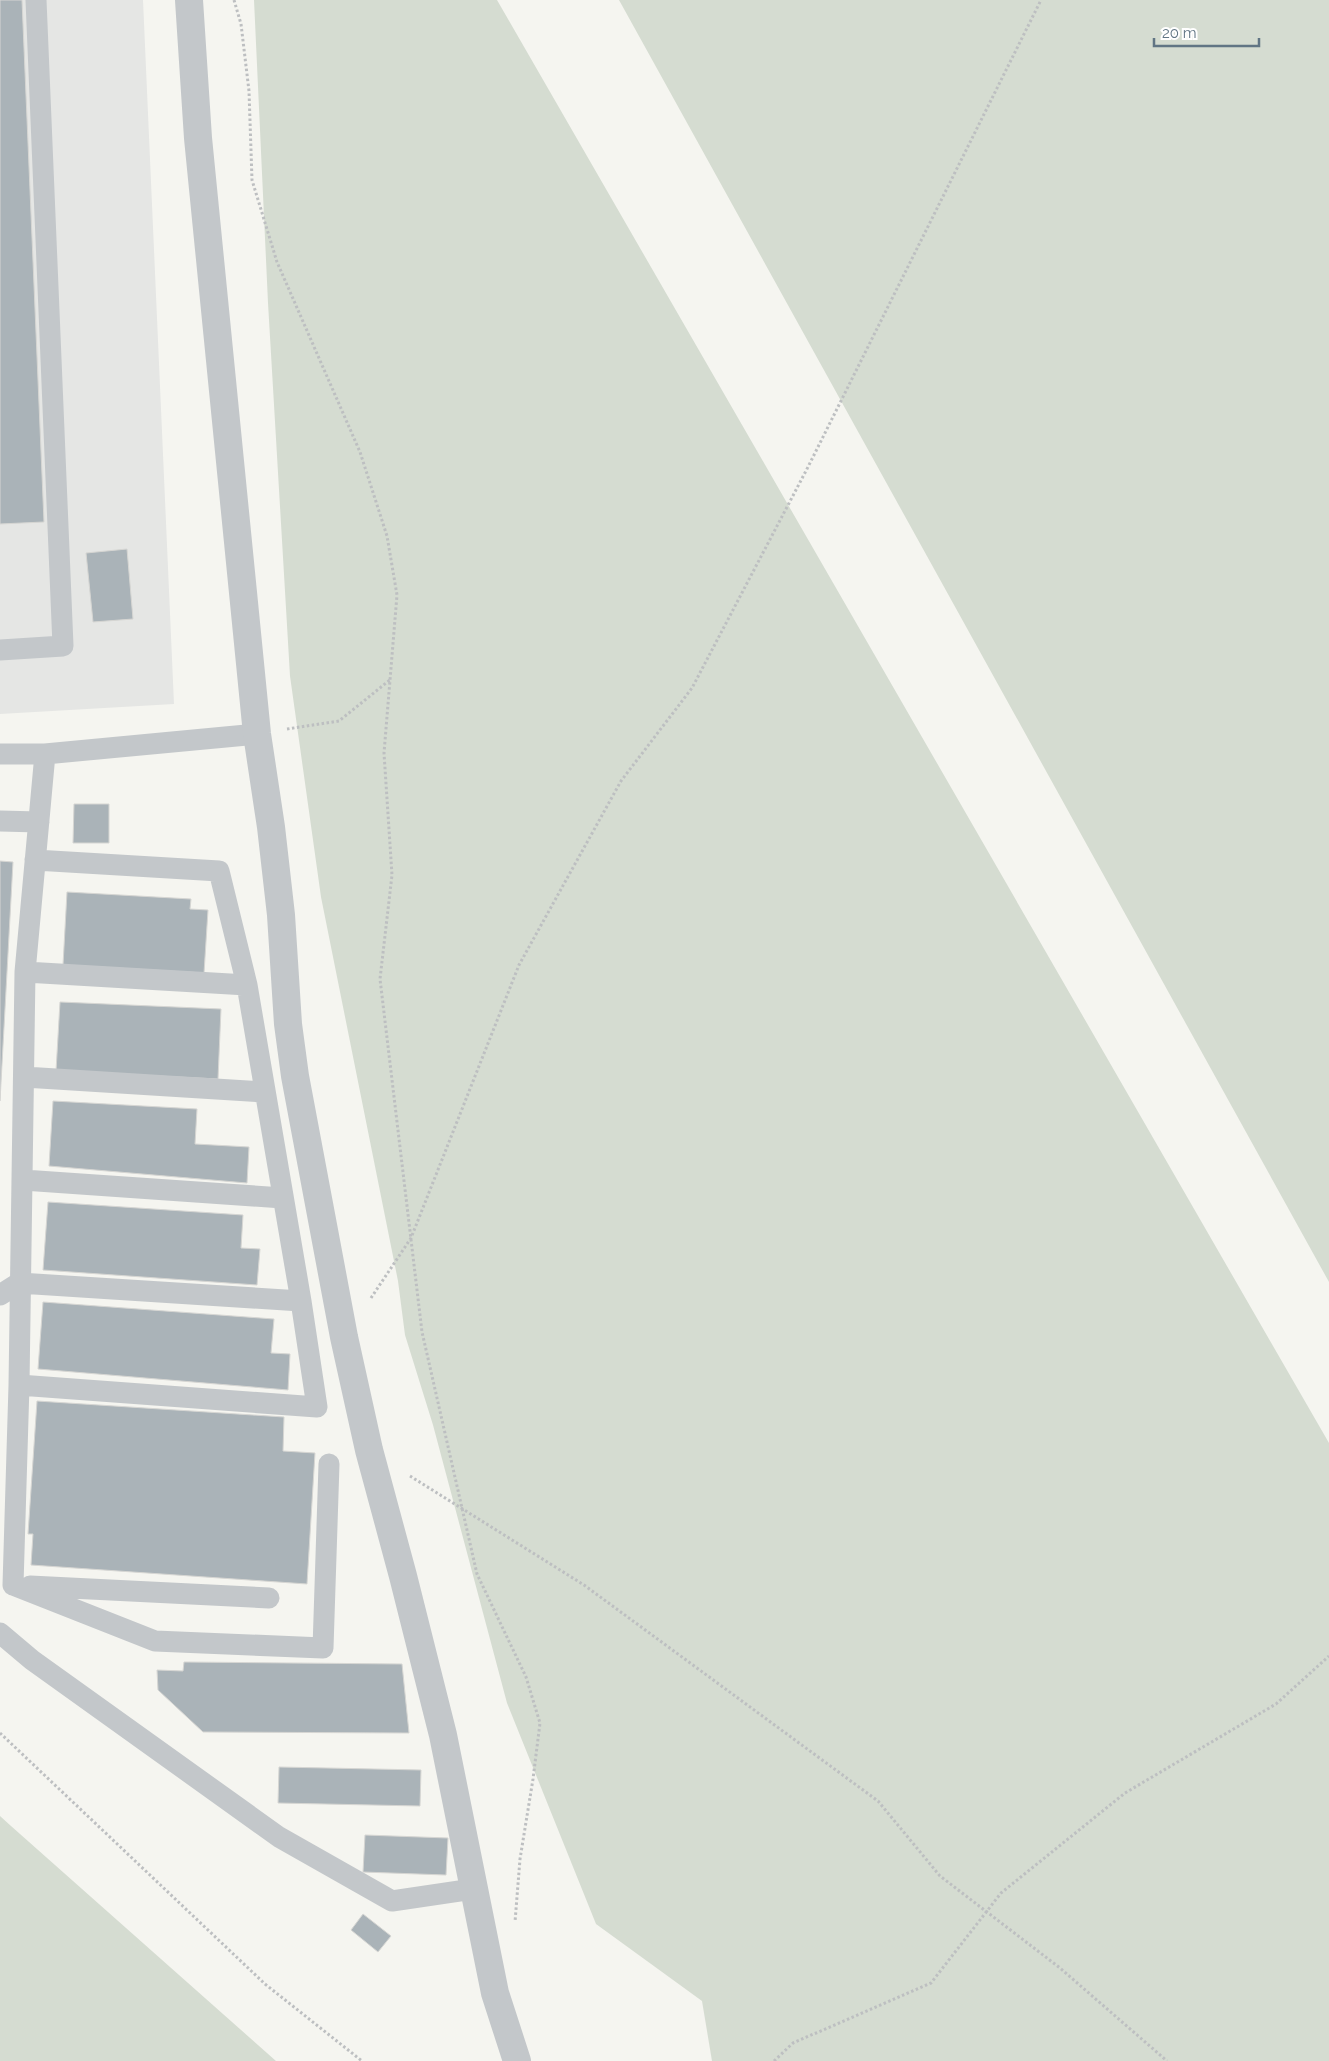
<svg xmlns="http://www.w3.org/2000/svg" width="1329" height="2061" font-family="Raleway,sans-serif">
  <rect width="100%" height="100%" fill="#f5f5f0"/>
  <path fill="#e5e6e4" d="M0,0h143l31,704 -174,10z"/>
  <path fill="#d5dcd1" d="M254,0h243l832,1443v618h-617l-10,-60 -106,-77 -89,-221 -74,-278 -28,-90 -7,-54 -77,-384 -31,-221 -22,-373z
    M619,0h710v1282z
    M0,1816l11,10 265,235h-276z"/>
  <path fill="#aab3b8" stroke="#d6d6d3" d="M0,0h22l22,522 -44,2z
    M127,549l6,70 -40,3 -7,-69z
    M74,804h35v39h-36z
    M0,861l13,1 -13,239z
    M67,892l124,7 -1,10 18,1 -4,63 -141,-8z
    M60,1002l161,7 -3,70 -162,-8z
    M53,1101l144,8 -2,35 54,3 -2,36 -198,-17z
    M48,1202l195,13 -2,33 19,1 -3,36 -214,-15z
    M43,1302l231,17 -3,34 19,1 -2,36 -250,-21z
    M37,1401l247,16 -1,34 32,2 -8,131 -276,-19 2,-31h-5z
    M184,1662l218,2 7,69 -206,-1 -45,-42 -1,-20 26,1z
    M279,1767l142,3 -1,36 -142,-3z
    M365,1835l83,3 -2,37 -83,-3z
    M363,1914l28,22 -13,16 -27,-22z"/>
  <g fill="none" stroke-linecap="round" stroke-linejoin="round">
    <path stroke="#bdbfc1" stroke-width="3" stroke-dasharray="2.5 2.5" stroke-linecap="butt" d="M234,0l7,24 8,67 3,89 25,82 83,190 27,84 10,59 -13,158 8,122 -12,104 42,353 55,242 49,103 14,46 -7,56 -13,80 -5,63
      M287,729l52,-8 52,-42
      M371,1298l40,-60 108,-273 102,-184 71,-93 116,-221 233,-467
      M410,1476l174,109 294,216 62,75 120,92 107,93
      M0,1733l265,251 97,77
      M774,2061l19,-18 138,-60 70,-90 124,-100 151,-89 53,-48"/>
    <path stroke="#c3c7ca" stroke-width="21" d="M0,650l63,-4 -27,-646
      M0,754h45l212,-20
      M0,821l39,1
      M25,972l222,13
      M24,1077l240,15
      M23,1180l260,18
      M0,1295l19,-12 282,18
      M19,1385l298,22 -16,-106 -54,-316 -28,-114 -184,-11
      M13,1585l6,-200 6,-413 20,-218
      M13,1585l142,56 168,7 6,-184
      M30,1586l239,12
      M0,1633l32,27 247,177 113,64 81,-12"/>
    <path stroke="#c3c7ca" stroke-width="28" d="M189,0l9,138 59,596 14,93 10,88 7,109 7,52 49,261 25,113 34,126 40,159 52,258 22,68"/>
  </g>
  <path d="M1154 38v8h105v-8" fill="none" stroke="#617584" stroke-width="2.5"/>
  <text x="1162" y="38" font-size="15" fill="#617584" stroke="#ffffff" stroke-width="4" paint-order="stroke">20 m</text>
</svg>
